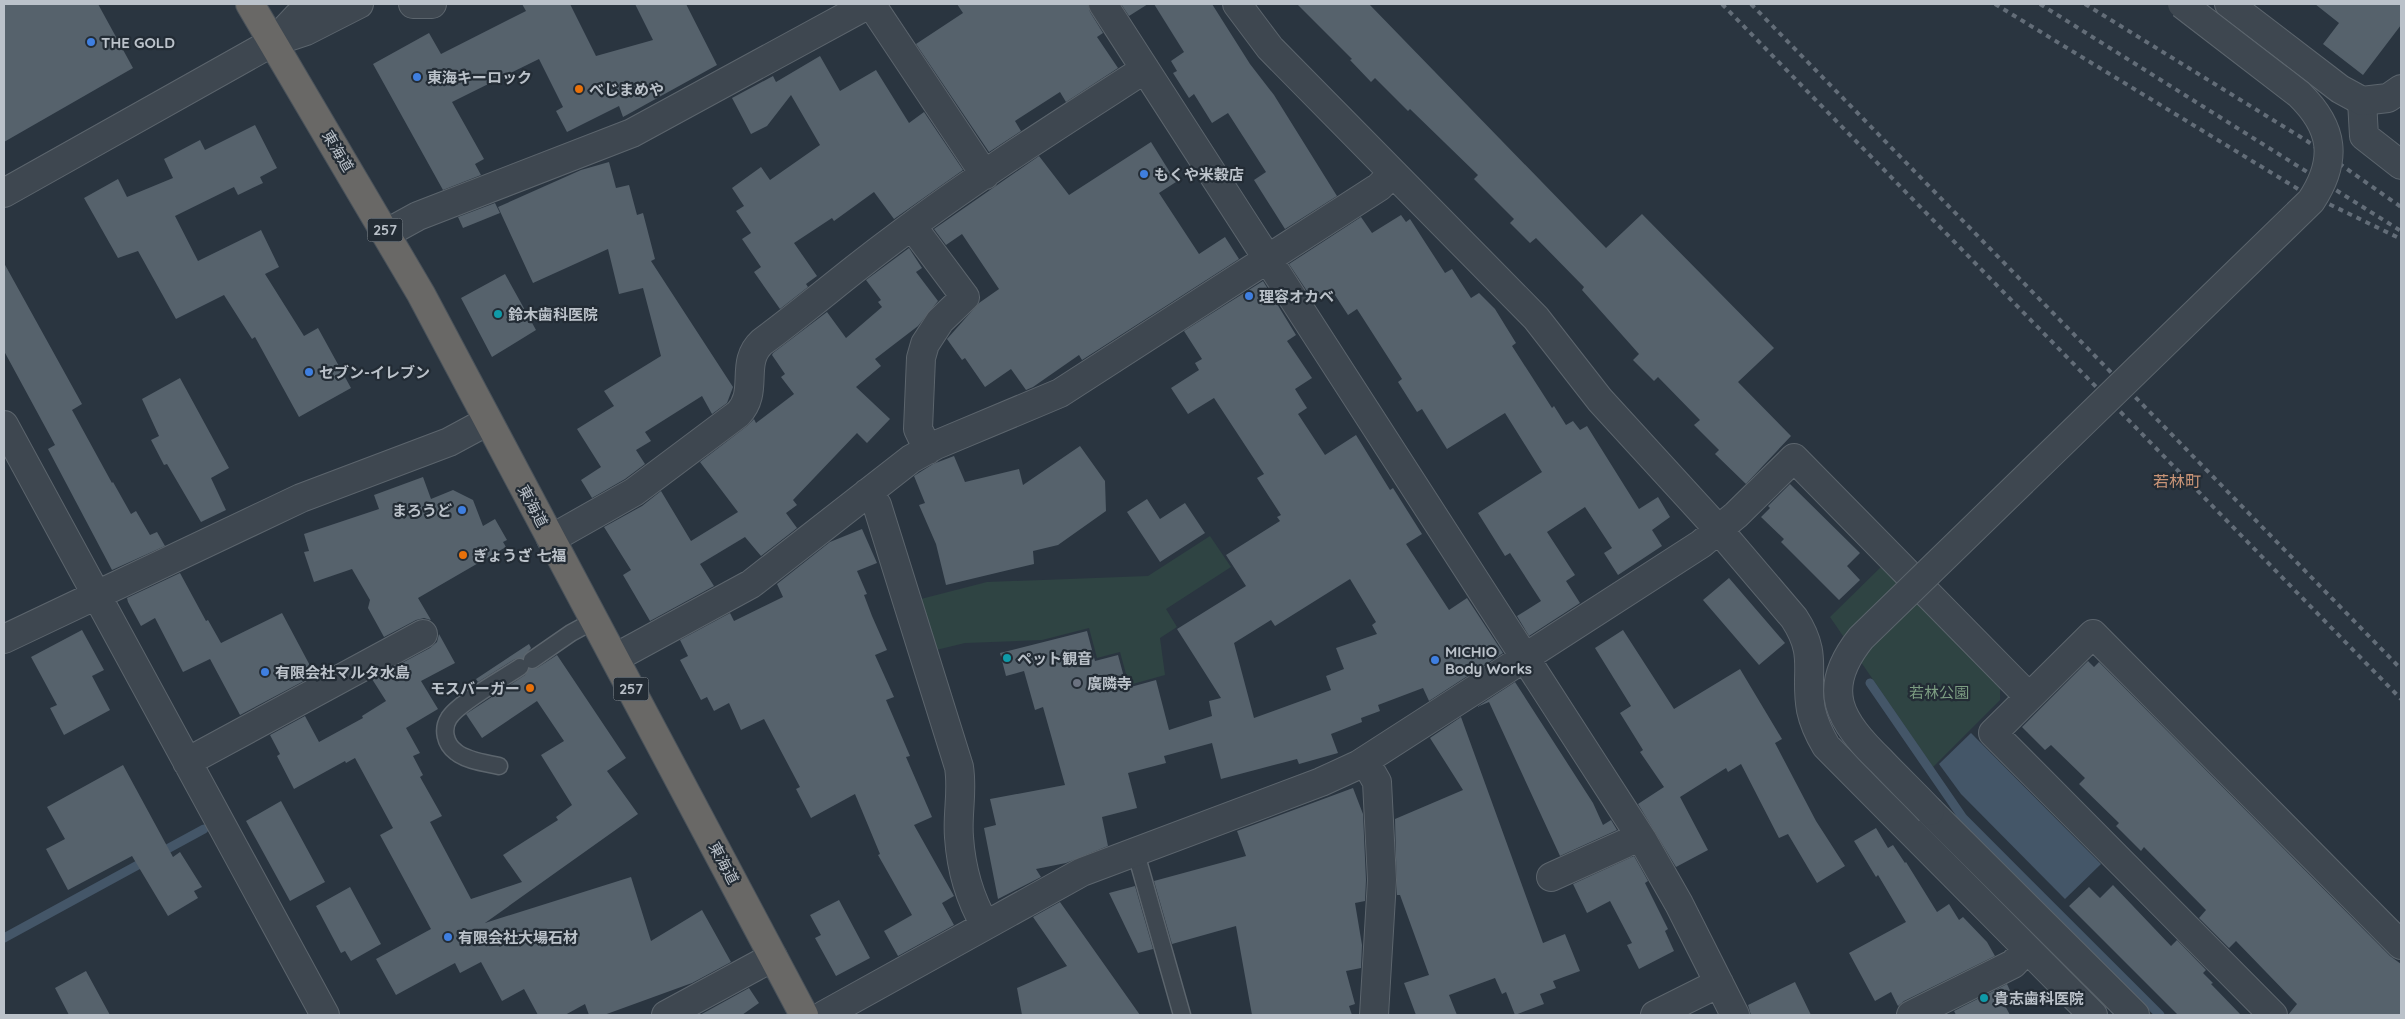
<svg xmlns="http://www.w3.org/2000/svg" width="2405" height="1019" font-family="Quicksand,'Noto Sans JP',sans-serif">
  <rect width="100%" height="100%" fill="#2a3540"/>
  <path fill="#2f4443" d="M1210,536l21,31 -65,42 11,18 -17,11 5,37 -36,10 -9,-33 -23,6 -8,-30 -47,12 -77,3 -33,8 -15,-51 70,-18 161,-6z
    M1882,566l118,121v13l-67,67 -103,-150z"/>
  <path fill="#445668" d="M1971,733l130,131 -36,35 -104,-105 -22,-30z"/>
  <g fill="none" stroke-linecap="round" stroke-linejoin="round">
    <path stroke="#445668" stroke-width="9" d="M1870,683l93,135 197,197
      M158,854l46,-25
      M4,938l143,-78"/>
  </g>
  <path fill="#56626c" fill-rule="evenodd" d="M4,4h94l35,64 -129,74z
    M522,4h48l26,52 57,-16 -18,-36h51l31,61 -94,52 -4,-11 -52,26 -11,-21 7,-4 -24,-48 -87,43 32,57 -9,5 6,11 -38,15 -70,-126 56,-31 12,21 85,-43z
    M957,4h131l2,8 13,21 -6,4 21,31 -52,34 -6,-10 -45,29 6,10 -32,21 -73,-108 47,-31z
    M1121,4h27l-19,12z
    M1154,4h58l38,60 24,31 63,101 -52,33 -31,-49 12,-8 -38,-59 -16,10 -18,-29 -5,4 -16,-25 4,-2 -6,-10 13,-9z
    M1297,4h72l237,244 36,-34 132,134 -36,34 53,54 -45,48 -31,-30 4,-4 -25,-25 6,-5 -42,-43 -4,4 -21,-21 6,-6 -57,-64 2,-3 -48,-49 -6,5 -20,-20 4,-4 -40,-40 4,-4 -68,-66 -2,2 -33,-33 -4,4 -21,-22 2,-1z
    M2315,4h86v21l-38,50 -40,-31 16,-21z
    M820,56l20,35 36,-21 33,53 15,-11 39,58 -69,49 -20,-27 -40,29 -2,-3 -38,25 23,33 -11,8 2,3 -28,22 -26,-37 7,-5 -19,-28 9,-6 -15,-22 8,-5 -12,-18 29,-21 9,13 50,-35 -29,-50 -24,31 -16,8 -19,-36 41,-22 3,6z
    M255,125l22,43 -17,9 3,6 -25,12 -4,-8 -59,29 23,45 63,-31 18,37 -14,7 39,62 14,-8 33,60 -52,29 -44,-80 -3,2 -28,-44 -48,24 -38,-68 -20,7 -34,-60 34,-19 9,18 46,-19 -9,-19 36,-19 5,10z
    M1151,142l25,40 -17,11 40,61 26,-17 14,22 -157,101 -3,-5 -46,32 -7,3 -15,-21 -26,18 -20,-29 -3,2 -15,-21 32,-36 20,-14 -37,-55 -16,11 -12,-16 105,-73 30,39z
    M609,162l7,26 13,-3 8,30 6,-2 12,46 -4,2 82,126 -6,16 -15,11 -10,-18 -57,36 6,9 -15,9 9,14 -20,15 -33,19 -11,-18 20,-13 -24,-38 37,-23 -10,-15 57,-35 -18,-68 -24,6 -11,-45 -75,34 -35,-76 83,-37z
    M495,203l5,10 -37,15 -5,-11z
    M1401,215l5,7 4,-3 35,54 7,-4 19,29 8,-5 16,16 21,34 -4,3 40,62 2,-2 12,19 7,-4 7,9 7,-4 52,83 19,-12 12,20 -18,13 10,16 -44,29 -14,-22 8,-5 -27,-41 -38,25 28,43 -9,6 14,22 -51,33 -12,-20 24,-15 -31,-48 -5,3 -27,-43 64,-41 -37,-59 -58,36 -25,-40 -5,3 -19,-30 4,-3 -45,-70 -9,6 -17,-26 -18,11 -24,-36 72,-47 11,16z
    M909,248l13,20 -6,4 22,29 -20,25 -43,33 6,7 -25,21 34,32 -23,24 -10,-10 -64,67 4,5 -11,8 11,15 -36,28 -16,-19 -45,27 14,22 -64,35 -27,-46 8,-5 -27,-43 38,-21 19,-15 30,50 47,-29 -38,-50 47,-36 7,-7 2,4 38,-29 -13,-17 4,-3 -13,-19 1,-2 54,-41 19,26 36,-31 -4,-5 3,-2 -15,-20z
    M4,263l78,141 -10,6 40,73 1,-1 18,32 5,-3 14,24 7,-3 8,14 -53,24 -64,-121 7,-4 -51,-94z
    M505,274l31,56 -44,27 -31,-59z
    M1263,281l33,54 -9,6 25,37 -17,11 12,19 -9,6 27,41 31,-20 34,55 3,-2 29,46 -16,10 43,66 18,-12 36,55 -74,48 -6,-13 -45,17 2,6 -19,7 1,4 -31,12 7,19 -39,11 -2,-5 -76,20 -9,-36 -48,13 2,7 -38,10 9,35 -35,9 6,29 -42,17 -30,6 5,8 -43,22 -14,-71 12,-3 -6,-26 75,-14 -22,-78 -8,3 -11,-39 -18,5 -6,-23 87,-22 8,30 23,-6 9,33 29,-8 13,50 43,-14 -3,-15 12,-3 -44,-69 69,-43 -20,-31 54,-34 -3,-4 4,-2 -24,-37 7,-4 -50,-76 -26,16 -17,-26 28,-18 -4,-7 7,-4 -18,-28zM1350,579l26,43 -4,3 5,9 -41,14 8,21 -18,7 5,14 -77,28 -20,-75 37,-23 4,6z
    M180,378l49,90 -18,10 15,32 -25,12 -34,-58 -3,1 -13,-25 8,-4 -17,-37z
    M1080,446l25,35 1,30 -48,34 -25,6 1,13 -88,21 -10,-41 -17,-39 6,-2 -11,-27 19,-12 21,-8 11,26 54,-13 4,16z
    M423,477l8,22 22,-9 20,10 10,26 12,-7 12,21 -4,2 3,5 -88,51 13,22 -7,-2 -8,2 -32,17 -16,-29 2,-8 -18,-31 -38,13 -10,-30 5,-1 -5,-17 75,-25 -5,-14z
    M1790,484l70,69 -13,13 13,14 -21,20 -58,-58 3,-3 -23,-22 9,-9 -2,-2z
    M1147,499l13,20 25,-16 20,30 -45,29 -33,-50z
    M862,529l15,34 -20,8 10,23 -3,1 8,21 15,34 -12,5 19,42 -8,3 24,56 -4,1 26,60 -18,8 40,71 -12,7 12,22 -56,31 -14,-25 28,-16 -34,-60 2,-1 -25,-60 -44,24 -15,-29 4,-2 -36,-68 -23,11 -12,-27 -15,8 -7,-14 -6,3 -21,-40 8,-4 -8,-16 50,-27 4,8 49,-24 -6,-13 53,-42z
    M180,573l26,48 2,-1 13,23 61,-30 33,62 -75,40 -30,-56 -27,13 -28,-54 -14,8 -13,-24 -1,-4z
    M1729,578l56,65 -26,22 -56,-65z
    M82,630l22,40 -12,6 18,34 -46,25 -14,-27 7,-3 -26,-48z
    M1623,630l51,79 66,-40 42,70 -7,4 41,78 29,45 -28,17 -29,-49 -9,4 -38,-74 -13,8 -2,-4 -46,29 28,53 -32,17 -38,-63 26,-17 -24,-35 3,-2 -23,-37 11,-7 -36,-58z
    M439,634l16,29 -34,18 17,28 -32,19 14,25 -7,3 10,19 -3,2 22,39 -12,6 41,77 51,-17 -19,-27 55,-35 -2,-3 16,-12 -31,-50 23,-14 -27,-40 -55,37 -16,-24 59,-39 4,-6 8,-1 20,-13 69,103 -19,13 31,43 -153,109 146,-46 20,64 51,-31 29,52 -39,21 -88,32h-15l-4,-11 -20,11h-27l-14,-26 -22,12 -21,-39 -21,11 -5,-10 -59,32 -20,-36 55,-30 -51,-94 13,-7 -38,-70 -9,5 -1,-2 -51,28 -17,-33 3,-2 -10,-19 35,-19 14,26 44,-24 -1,-2 24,-15 -14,-22 58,-31 7,-6z
    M529,644l2,4 -8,10 -8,1 -37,23 -2,-3z
    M2088,661l6,6 5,-5 291,294 11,8v51h-113l9,-11 -61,-63 -7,7 -30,-30 7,-8 -62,-63 -3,4 -25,-25 3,-3 -40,-39 6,-6 -34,-33 -6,5 -23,-23z
    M1515,682l78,121 10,22 8,-5 6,10 -57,26 -71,-154 -12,5z
    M1461,717l82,226 22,-9 15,37 -27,10 3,7 -16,6 4,10 -29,11 -9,-23 -4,2 -7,-16 -46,17 8,20h-41l-12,-32 25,-8 -29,-80h-3l-2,-76 68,-29 -33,-52z
    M123,765l50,92 7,-5 22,35 -8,4 4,7 -30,18 -36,-60 -64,34 -22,-41 19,-10 -18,-32z
    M1353,788l10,26 3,66 -1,21 -10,2 7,42 -1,23 -15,3 9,33 -6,2 3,9h-100l-16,-89 -64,18 -18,-63 92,-25 -9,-25z
    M281,801l44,81 -35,19 -44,-80z
    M1876,828l12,20 5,-3 12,18 1,-1 31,50 12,-8 10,16 4,-3 24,25 8,14 -91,45 -6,5 -7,-14 -16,9 -26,-48 57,-31 -28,-47 -2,2 -22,-36z
    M1634,856l14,25 -3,2 23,46 -3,2 9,20 -35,18 -12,-24 5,-2 -22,-42 -23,12 -14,-29z
    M2113,885l58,61 6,-6 29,30 -3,3 10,10 -2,1 30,31h-63l-109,-109 20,-19 11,11z
    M1135,886l18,63 -15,4 -29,-60z
    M350,887l31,57 -30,17 -6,-10 -4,2 -25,-47z
    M839,900l31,58 -34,18 -21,-38 6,-3 -11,-20z
    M1060,902l80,113h-118l-5,-27 50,-22 -34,-49z
    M86,971l24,44h-41l-14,-27z
    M1795,982l16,33h-60l-3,-10z
    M2007,984l5,11 -10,5 8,15h-54l-2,-4z
    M749,988l10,15 -17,12h-42z"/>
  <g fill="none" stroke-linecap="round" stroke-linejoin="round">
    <g stroke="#5c656d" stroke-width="19">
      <path id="service" d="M532,660l39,-27 24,-13
        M499,766c-13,-3 -32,-5 -43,-14 -11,-8 -14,-23 -7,-34 9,-15 55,-40 71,-51
        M1135,850l47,165"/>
    </g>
    <g stroke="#5c656d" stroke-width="30">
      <path id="minor" d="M413,4h19
        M871,4l114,171
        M1103,4l539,835 37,65 56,111
        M1237,4l33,44 266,270 64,82 119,130 75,88c25,38 10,54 17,92 3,14 8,24 15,36l267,269
        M2362,101l2,35 37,29
        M912,226l53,71 -25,24 -15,23 -4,14 -3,71 10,21
        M387,233l31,-17 214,-83 237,-129
        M4,425l321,590
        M867,493l10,12 82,262c4,25 -2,46 0,70 2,30 11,62 26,88
        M551,539l83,-47 104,-78c22,-23 1,-51 24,-72 45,-33 87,-70 132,-103 80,-61 166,-115 251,-170
        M4,639l297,-141 148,-56 39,-21
        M615,658l136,-74 160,-125 25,-14 124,-52 319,-206 14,-14
        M1365,761l12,21 5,98 -8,135
        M187,762l236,-128
        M1551,877l73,-33 15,-9
        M666,1015l107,-58
        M824,1015l258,-143 239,-90 37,-17 343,-221 35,-29 58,-57 235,239
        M1655,1015l64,-32
        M1911,1015l102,-51 14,-15
        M2273,1015l-280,-282 100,-99 308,311"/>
    </g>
    <g stroke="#5c656d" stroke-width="30">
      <path id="tertiary" d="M2229,4l111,85 22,12 26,-3 13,-9
        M281,34l16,-17 16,-13
        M4,193l269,-151 33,-11 53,-27
        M1930,811l205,204"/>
    </g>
    <g stroke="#49525a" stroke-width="30">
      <path id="trunk" d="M250,4l171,290 383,721"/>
    </g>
    <use href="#service" stroke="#3e4750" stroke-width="16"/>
    <use href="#minor" stroke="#3e4750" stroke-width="28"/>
    <use href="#tertiary" stroke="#3e4750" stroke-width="28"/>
    <use href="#trunk" stroke="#696866" stroke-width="28"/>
    <path stroke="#636d78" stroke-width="4" stroke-dasharray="5 5" stroke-linecap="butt" d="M1722,4l679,695
      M1751,4l650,665
      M1995,4l303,185 103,50
      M2040,4l361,227
      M2085,4l222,137 94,66"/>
    <g stroke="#5c656d" stroke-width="30" stroke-linecap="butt">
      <path id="tertiary-bridge" d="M1930,811c-16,-17 -33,-33 -49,-50 -41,-40 -62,-71 -20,-123l450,-437c27,-41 23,-73 -12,-107l-117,-90"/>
    </g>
    <use href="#tertiary-bridge" stroke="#3e4750" stroke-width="28"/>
  </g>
  <g fill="#3f7fe0" stroke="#232c35" stroke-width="2">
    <circle cx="91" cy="42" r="5"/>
    <circle cx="417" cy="77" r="5"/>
    <circle cx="1144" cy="174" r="5"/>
    <circle cx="1249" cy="296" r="5"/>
    <circle cx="309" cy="372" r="5"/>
    <circle cx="462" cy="510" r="5"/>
    <circle cx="1435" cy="660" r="5"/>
    <circle cx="265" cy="672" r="5"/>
    <circle cx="448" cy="937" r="5"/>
  </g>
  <g fill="#e8710a" stroke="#232c35" stroke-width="2">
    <circle cx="579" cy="89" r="5"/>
    <circle cx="463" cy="555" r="5"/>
    <circle cx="530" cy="688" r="5"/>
  </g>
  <g fill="#0f9aa8" stroke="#232c35" stroke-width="2">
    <circle cx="498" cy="314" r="5"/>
    <circle cx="1007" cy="658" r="5"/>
    <circle cx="1984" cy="998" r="5"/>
  </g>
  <circle fill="#6b7280" stroke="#232c35" stroke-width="2" cx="1077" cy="683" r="5"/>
  <g text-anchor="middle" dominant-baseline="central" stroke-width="4.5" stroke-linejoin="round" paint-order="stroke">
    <g fill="#232c35" stroke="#8d959d" stroke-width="1">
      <rect x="367.5" y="218.5" width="35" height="23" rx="4"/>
      <rect x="613.5" y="677.5" width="35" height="23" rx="4"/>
    </g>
    <g font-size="14" font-weight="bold" fill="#bbc2ca">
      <text x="385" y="230">257</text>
      <text x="631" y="689">257</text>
    </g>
    <g font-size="15" font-weight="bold" fill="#bbc2ca" stroke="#232c35" text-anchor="start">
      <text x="101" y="42">THE GOLD</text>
      <text x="427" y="77">東海キーロック</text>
      <text x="589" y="89">べじまめや</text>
      <text x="1154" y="174">もくや米穀店</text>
      <text x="1259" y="296">理容オカベ</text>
      <text x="508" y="314">鈴木歯科医院</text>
      <text x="319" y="372">セブン-イレブン</text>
      <text x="452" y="510" text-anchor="end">まろうど</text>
      <text x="473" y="555">ぎょうざ 七福</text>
      <text x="1445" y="651">MICHIO<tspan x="1445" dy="17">Body Works</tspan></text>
      <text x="1017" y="658">ペット観音</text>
      <text x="275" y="672">有限会社マルタ水島</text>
      <text x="1087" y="683">廣隣寺</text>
      <text x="520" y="688" text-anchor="end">モスバーガー</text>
      <text x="458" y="937">有限会社大場石材</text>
      <text x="1994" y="998">貴志歯科医院</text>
    </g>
    <g font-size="15" fill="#bbc2ca" stroke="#232c35">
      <text transform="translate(338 151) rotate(59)">東海道</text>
      <text transform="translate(533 506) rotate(62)">東海道</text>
      <text transform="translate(724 863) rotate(62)">東海道</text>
    </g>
    <g font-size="15" fill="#7c9d82" stroke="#232c35">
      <text x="1939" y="692">若林公園</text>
    </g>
    <g font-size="16" fill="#c99477" stroke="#232c35">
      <text x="2177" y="481">若林町</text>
    </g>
  </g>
  <rect width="2405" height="1019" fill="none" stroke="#bbc2ca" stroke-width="10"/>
</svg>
